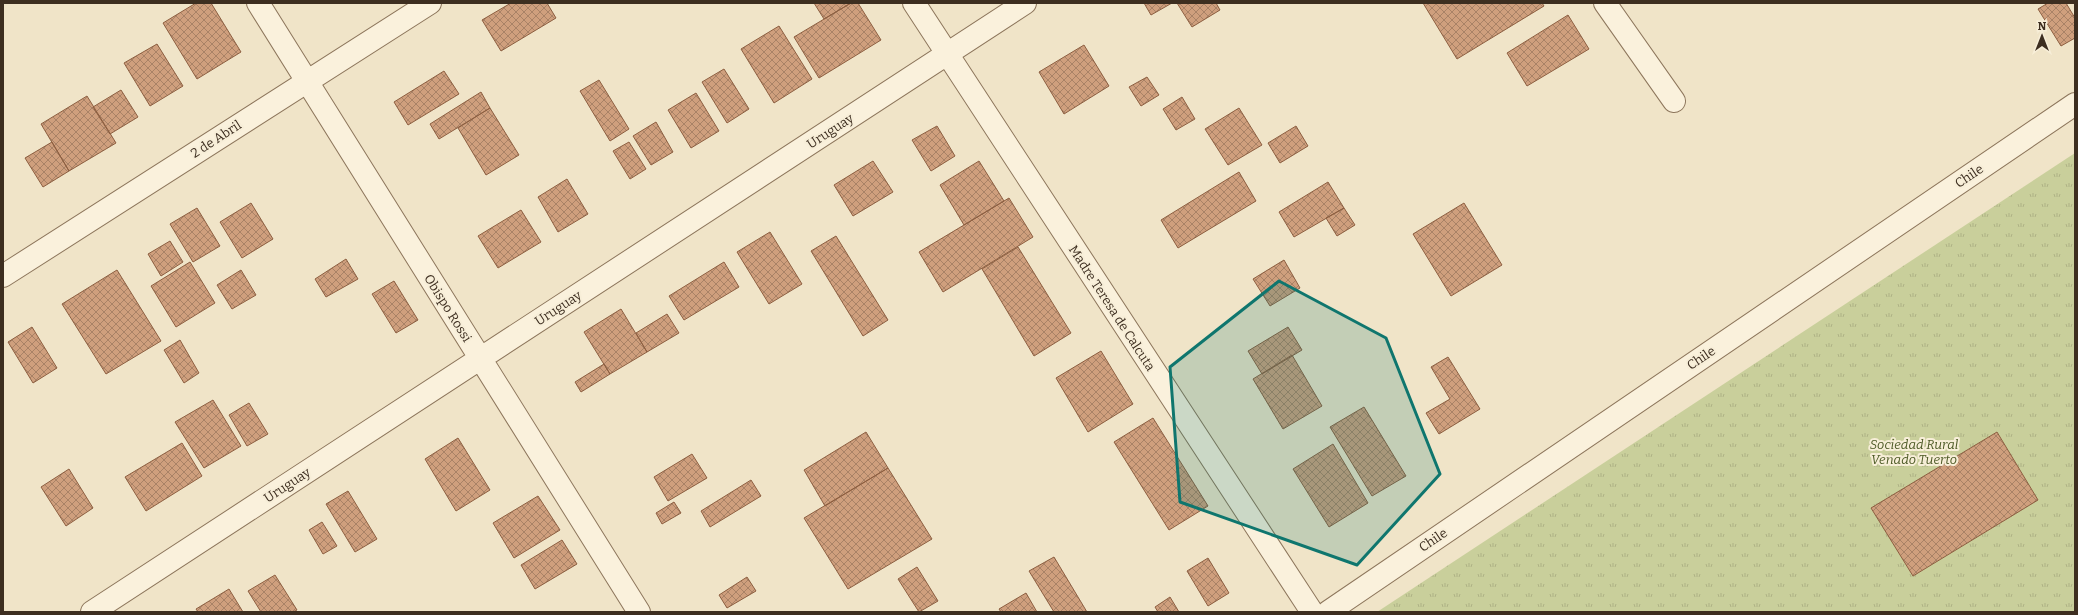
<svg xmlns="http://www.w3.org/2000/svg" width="2078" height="615" font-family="Bitter,serif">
  <defs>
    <pattern id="park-tufts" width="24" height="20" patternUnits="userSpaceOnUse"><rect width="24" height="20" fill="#c9cf9b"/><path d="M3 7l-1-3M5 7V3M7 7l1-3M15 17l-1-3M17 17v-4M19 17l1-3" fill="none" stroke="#aeb285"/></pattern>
    <pattern id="building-cross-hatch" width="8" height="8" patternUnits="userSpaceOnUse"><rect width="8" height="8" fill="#cf9f7d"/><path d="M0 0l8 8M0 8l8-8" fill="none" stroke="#a98266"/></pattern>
  </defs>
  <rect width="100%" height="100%" fill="#f0e4c8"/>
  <path fill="url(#park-tufts)" d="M2075,153v459h-698z"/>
  <path fill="url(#building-cross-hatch)" stroke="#8d5f41" d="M196,3h15l30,49 -44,27 -34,-56z
    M511,3h36l9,15 -55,33 -19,-31z
    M814,3h37l-27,16z
    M851,3h7l23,37 -62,38 -25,-41z
    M1144,3h28l-21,12z
    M1177,3h39l4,7 -28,17z
    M1423,3h119l2,3 -87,53z
    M2048,3h18l9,15v20l-14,8 -23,-37z
    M1568,15l21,34 -62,37 -20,-33z
    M779,26l33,53 -38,24 -33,-54z
    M157,44l26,42 -33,20 -26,-43z
    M1084,45l25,41 -45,28 -25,-42z
    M724,69l25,40 -22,14 -25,-41z
    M444,71l15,23 -51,31 -14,-23z
    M1147,77l12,18 -18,11 -12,-19z
    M599,80l30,49 -19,12 -30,-50z
    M121,90l17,27 -28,17 -17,-27z
    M481,92l9,16 -51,31 -9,-15z
    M696,93l23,38 -28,17 -23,-38z
    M87,96l29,47 -47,28 -28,-47z
    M1182,97l13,22 -19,11 -13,-21z
    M490,108l29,47 -33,20 -28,-47z
    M1239,108l23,37 -34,20 -23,-36z
    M656,122l17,30 -22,13 -18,-29z
    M937,126l18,30 -24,15 -19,-31z
    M1296,126l12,20 -28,17 -12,-20z
    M52,142l17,29 -26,16 -18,-29z
    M629,142l17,27 -16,10 -17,-28z
    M873,161l20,31 -40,24 -19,-31z
    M979,161l25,40 -40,24 -24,-40z
    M1239,172l17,29 -78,47 -17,-28z
    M567,179l21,35 -30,18 -20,-35z
    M1328,182l16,26 -50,29 -15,-25z
    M1009,198l24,39 -90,55 -24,-40z
    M251,203l22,36 -31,19 -22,-36z
    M1464,203l38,62 -51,31 -38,-62z
    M197,208l23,38 -27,16 -23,-38z
    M1344,208l11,17 -18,11 -11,-18z
    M521,210l20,32 -43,26 -20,-32z
    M770,232l32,52 -33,20 -32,-52z
    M836,236l52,84 -25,16 -52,-85z
    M170,241l13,21 -22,14 -13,-22z
    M1018,247l53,86 -37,23 -52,-87z
    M346,259l12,20 -32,18 -11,-18z
    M1284,260l16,28 -30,18 -17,-27z
    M190,262l25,41 -39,24 -25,-41z
    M724,262l15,25 -55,33 -15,-24z
    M117,270l44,71 -55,33 -44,-70z
    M241,270l15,25 -24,14 -15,-24z
    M394,281l24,39 -22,13 -24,-39z
    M621,309l26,43 -37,22 -26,-42z
    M667,314l12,19 -32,19 -11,-19z
    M32,327l25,41 -24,15 -25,-41z
    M1288,327l14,23 -40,24 -14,-23z
    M180,340l19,33 -15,10 -20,-33z
    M1101,351l32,53 -45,28 -32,-54z
    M1292,355l30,51 -39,23 -30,-50z
    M1448,357l32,52 -41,25 -13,-21 24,-14 -19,-32z
    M604,364l6,10 -29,18 -6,-10z
    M213,400l28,46 -37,22 -29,-46z
    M249,403l19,31 -21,12 -18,-31z
    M1364,407l42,69 -34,20 -42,-69z
    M1153,418l55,88 -39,24 -55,-88z
    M866,432l22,36 -63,38 -21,-36z
    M1997,432l41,68 -125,76 -42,-68z
    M458,438l32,52 -34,21 -31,-52z
    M182,443l20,33 -56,35 -21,-34z
    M1333,444l35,59 -39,24 -36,-58z
    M692,454l15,24 -39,23 -14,-24z
    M888,468l44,71 -84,50 -44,-71z
    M69,469l24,39 -27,18 -25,-39z
    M751,480l10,16 -51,31 -9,-16z
    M348,491l29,48 -22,13 -29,-48z
    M538,496l22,34 -46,28 -21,-35z
    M674,502l7,11 -19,11 -6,-11z
    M322,522l15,24 -14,8 -14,-24z
    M562,540l15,24 -42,25 -14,-24z
    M1054,557l33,55h-33l-25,-41z
    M1208,558l21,35 -21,13 -21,-35z
    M917,567l21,34 -19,11 -21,-33z
    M275,575l22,35 -4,2h-32l-13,-21z
    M747,577l9,14 -29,17 -8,-13z
    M229,589l14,23h-45l-2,-3z
    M1026,593l11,19h-36l-2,-3z
    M1170,597l9,15h-21l-3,-5z"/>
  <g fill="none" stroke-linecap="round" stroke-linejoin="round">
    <g stroke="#8d765c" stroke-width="24">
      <path id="street" d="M258,3l381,609
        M914,3l398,609
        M1605,3l69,98
        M3,276l427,-273
        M92,612l933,-609
        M1328,612l747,-508"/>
    </g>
    <use href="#street" stroke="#faf1dc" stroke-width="22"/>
  </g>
  <path fill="#0f766e" fill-opacity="0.2" stroke="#0f766e" stroke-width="3" stroke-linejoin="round" d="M1279,281l107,57 54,136 -83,91 -177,-63 -10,-135z"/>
  <g text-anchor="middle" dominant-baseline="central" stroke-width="4" stroke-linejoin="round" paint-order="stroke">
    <g font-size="13" fill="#3d2e20" stroke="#f7eed8">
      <text transform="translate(830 131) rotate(-33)">Uruguay</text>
      <text transform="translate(216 139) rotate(-33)">2 de Abril</text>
      <text transform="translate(1969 176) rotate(-34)">Chile</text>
      <text transform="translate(448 308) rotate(58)">Obispo Rossi</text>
      <text transform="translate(558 308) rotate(-33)">Uruguay</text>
      <text transform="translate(1112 308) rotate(57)">Madre Teresa de Calcuta</text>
      <text transform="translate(1701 358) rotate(-34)">Chile</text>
      <text transform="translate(287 485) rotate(-33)">Uruguay</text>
      <text transform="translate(1433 540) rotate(-34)">Chile</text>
    </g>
    <g font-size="13" font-style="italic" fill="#4d5a26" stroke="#f7eed8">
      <text x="1914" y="444">Sociedad Rural<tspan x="1914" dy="15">Venado Tuerto</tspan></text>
    </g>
  </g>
  <rect width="2078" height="615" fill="none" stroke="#3d2e20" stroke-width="8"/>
  <g transform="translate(2042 36)" stroke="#f7eed8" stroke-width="3" paint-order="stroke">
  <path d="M0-3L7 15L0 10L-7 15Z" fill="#3d2e20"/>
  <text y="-6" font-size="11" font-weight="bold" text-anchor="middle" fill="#3d2e20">N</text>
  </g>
</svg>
